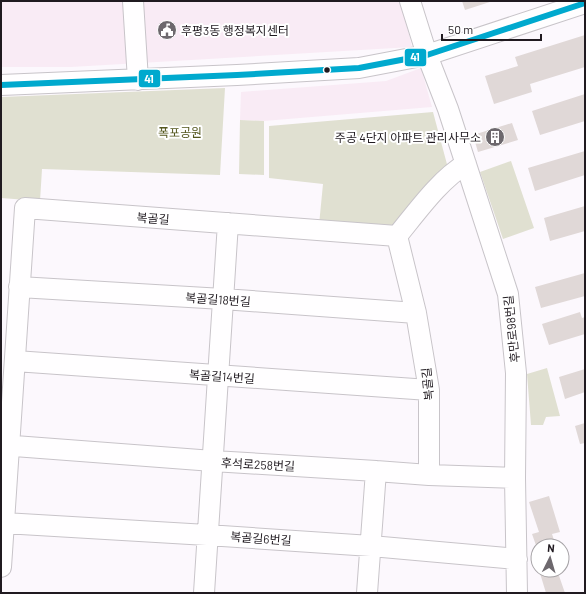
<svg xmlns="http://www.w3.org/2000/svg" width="586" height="594" font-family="Barlow,'Noto Sans KR',sans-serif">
  <rect width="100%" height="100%" fill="#fcf8fd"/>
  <path fill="#f9ebf5" d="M1,1h400l11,46 -341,20h-70z
    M421,68l11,39 -168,14 -24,-1 1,-28 145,-11z"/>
  <path fill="#e0e0d1" d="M225,88l-5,87 -178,-6 -2,32 -39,-3v-101z
    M433,112l15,56 -46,54 -14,8 -69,-5 4,-41 -54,-6v-52z
    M240,120l24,1v54l-25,-1z
    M511,161l23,67 -31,11 -23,-67z
    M547,368l13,48 -14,1 -3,8h-12l-4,-51z"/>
  <path fill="#e0d8d7" d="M462,1h31l-28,9z
    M585,35v32l-55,17 2,8 -38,12 -9,-28 33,-10 -3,-9z
    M585,94v27l-45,14 -8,-24z
    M512,123l6,17 -40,12 -5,-17z
    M585,151v24l-50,16 -7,-23z
    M585,206v25l-35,10 -6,-23z
    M585,273v23l-44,12 -6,-21z
    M580,312l2,6 3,-1v17l-36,11 -7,-21z
    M585,369v23l-20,7 -6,-22z
    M585,423v20l-5,1 -5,-18z
    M549,496l11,36 -8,2 4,12h-18v5l-6,-17 7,-2 -10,-30z
    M539,570h18l8,23h-19z"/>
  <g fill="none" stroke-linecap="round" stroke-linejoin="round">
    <g stroke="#c8c4c9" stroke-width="22">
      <path id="minor" d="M133,1l5,79
        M410,1l17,54 21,54 60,185 8,79 -1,105 2,115
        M1,85l236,-10 122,-7 68,-13 158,-52
        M397,236c19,-23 43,-57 69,-72
        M19,287l204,12 193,14
        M15,361l414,29
        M1,445l212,16 163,10 53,4 86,3
        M4,523l203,12 164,11 146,13
        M1,567l24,-359 372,28 19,77 13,77v85
        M204,593l24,-370
        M367,593l9,-122"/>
    </g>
    <use href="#minor" stroke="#fffeff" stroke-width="20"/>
    <g stroke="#fff" stroke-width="9">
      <path id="bus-1" d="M1,85l236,-10 122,-7 68,-13 158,-52"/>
    </g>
    <use href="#bus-1" stroke="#00a9ce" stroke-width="6"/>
  </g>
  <defs>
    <g id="civic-disc" transform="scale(1)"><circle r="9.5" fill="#6d686d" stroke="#fff"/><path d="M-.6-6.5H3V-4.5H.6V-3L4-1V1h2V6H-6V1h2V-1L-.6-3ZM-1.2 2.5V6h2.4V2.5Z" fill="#fff"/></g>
    <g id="building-disc" transform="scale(1)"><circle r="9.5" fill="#6d686d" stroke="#fff"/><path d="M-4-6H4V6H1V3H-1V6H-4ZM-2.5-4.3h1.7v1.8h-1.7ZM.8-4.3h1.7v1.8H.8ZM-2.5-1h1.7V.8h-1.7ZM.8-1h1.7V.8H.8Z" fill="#fff"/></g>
  </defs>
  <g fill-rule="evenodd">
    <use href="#civic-disc" x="167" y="30"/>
    <use href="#building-disc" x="495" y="137"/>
  </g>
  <circle fill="#201a20" stroke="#fff" stroke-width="1.5" cx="327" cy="70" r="3.5"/>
  <g text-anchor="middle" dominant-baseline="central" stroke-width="4" stroke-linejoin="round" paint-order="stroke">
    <g font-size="12" fill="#201a20" stroke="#fff" text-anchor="start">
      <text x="181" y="30">후평3동 행정복지센터</text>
      <text x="481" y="137" text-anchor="end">주공 4단지 아파트 관리사무소</text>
    </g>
    <g font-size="12" fill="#54571e" stroke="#fff">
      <text x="180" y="132">폭포공원</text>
    </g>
    <g font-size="12" fill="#201a20" stroke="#fff">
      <text transform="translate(153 218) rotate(4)">복골길</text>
      <text transform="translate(218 299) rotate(4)">복골길18번길</text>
      <text transform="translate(511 329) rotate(-96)">후만로98번길</text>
      <text transform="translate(222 376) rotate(4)">복골길14번길</text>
      <text transform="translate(427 384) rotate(-96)">복골길</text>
      <text transform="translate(258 464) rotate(3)">후석로258번길</text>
      <text transform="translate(261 538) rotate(4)">복골길6번길</text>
    </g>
  </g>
  <g stroke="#fff" stroke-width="1.5">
    <rect x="404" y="48" width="23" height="19" rx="4" fill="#00a9ce"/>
    <rect x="138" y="69" width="23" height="19" rx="4" fill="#00a9ce"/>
  </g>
  <g font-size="11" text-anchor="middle" font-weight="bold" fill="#fff">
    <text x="415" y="61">41</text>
    <text x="149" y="83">41</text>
  </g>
  <rect width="586" height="594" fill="none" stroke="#201a20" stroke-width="4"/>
  <g transform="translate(550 558) rotate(5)"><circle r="19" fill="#ffffff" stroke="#a6a3a6"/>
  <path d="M0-3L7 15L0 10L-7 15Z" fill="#6d686d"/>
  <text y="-6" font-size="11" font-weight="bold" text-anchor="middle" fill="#201a20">N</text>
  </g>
  <path d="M442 34v6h99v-6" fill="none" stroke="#201a20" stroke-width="2"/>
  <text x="448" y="34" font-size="12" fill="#201a20" stroke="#ffffff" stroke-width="3" paint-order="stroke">50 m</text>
</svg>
